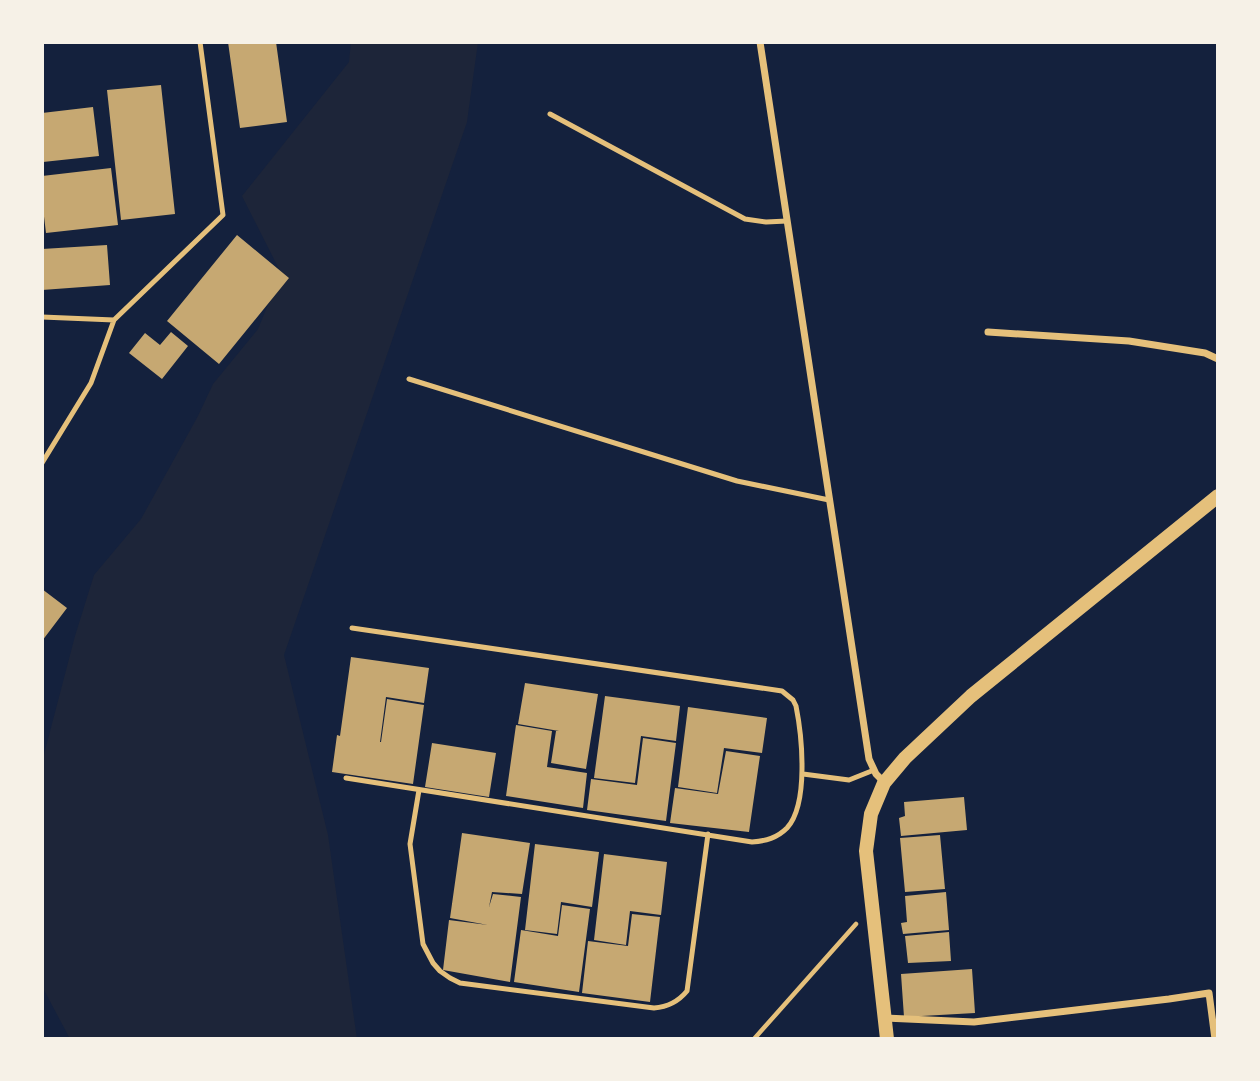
<svg xmlns="http://www.w3.org/2000/svg" width="1260" height="1081" font-family="'Exo 2',sans-serif">
  <rect width="100%" height="100%" fill="#14213d"/>
  <path fill="#1d2539" d="M351,42h127l-11,80 -183,533 44,180 29,204h-287l-26,-49 -2,-9v-219l33,-126 19,-61 47,-56 57,-103 15,-32 45,-55 23,-56 -39,-77 107,-134z"/>
  <path fill="#c6a872" d="M228,42h48l11,80 -47,6z
    M161,85l14,129 -54,6 -14,-130z
    M93,107l6,49 -56,6 -1,-49z
    M111,168l7,57 -72,8 -4,-33v-24z
    M237,235l52,43 -70,86 -52,-43z
    M107,245l3,40 -68,5v-41z
    M171,332l17,14 -26,33 -33,-26 16,-20 15,12z
    M42,589l25,19 -25,33z
    M351,657l78,11 -5,35 -38,-6 -6,45h1l6,-43 37,6 -11,79 -81,-12 5,-37 3,1z
    M525,683l73,11 -12,75 -35,-6 5,-32h3l-41,-7z
    M605,696l75,10 -4,35 -35,-5 -6,47 -41,-5z
    M688,707l79,11 -5,35 -38,-5 -7,45 -39,-6z
    M516,725l36,6 -5,36 40,6 -4,35 -77,-12z
    M643,738l33,5 -10,78 -79,-11 4,-31 46,6z
    M432,743l64,10 -7,44 -64,-10z
    M726,751l34,5 -11,76 -79,-9 5,-35 43,6z
    M964,797l3,33 -66,6 -2,-18 6,-2 -1,-14z
    M462,833l68,10 -8,51 -30,-2 -3,15 4,-13 28,3 -11,85 -67,-12 6,-50 39,5 -38,-7z
    M940,835l5,54 -40,3 -5,-54z
    M535,844l64,8 -7,55 -31,-5 -4,32 -32,-4z
    M604,854l63,8 -6,53 -31,-4 -4,34 -32,-5z
    M946,892l3,38 -46,4 -2,-11 6,-1 -2,-26z
    M562,905l28,4 -11,83 -65,-10 7,-52 37,6z
    M632,914l28,3 -10,85 -68,-9 6,-52 40,5z
    M949,932l2,29 -43,2 -3,-27z
    M972,969l3,44 -71,4 -3,-43z"/>
  <g fill="none" stroke-linecap="round" stroke-linejoin="round">
    <path stroke="#e5c07b" stroke-width="4.5" d="M754,1039l102,-115"/>
    <path stroke="#e5c07b" stroke-width="5" d="M550,114l195,105 21,3 21,-1
      M42,317l72,3
      M409,379l328,102 92,19
      M42,463l49,-80 23,-63 109,-105 -23,-173
      M803,774l46,6 25,-10
      M346,778l406,64c14,-1 25,-4 35,-14 22,-24 15,-92 9,-122l-3,-6 -11,-9 -430,-63
      M419,790l-9,54 13,100 10,19 7,8 10,7 10,5 194,25c14,-1 24,-6 33,-17l21,-157"/>
    <path stroke="#e5c07b" stroke-width="7" d="M760,42l109,717 7,15 8,8
      M988,332l141,9 76,12 13,6
      M885,1018l89,4 195,-23 40,-6 6,46"/>
    <path stroke="#e5c07b" stroke-width="14" d="M887,1039l-21,-188 5,-37 13,-31 21,-25 66,-62 247,-200"/>
  </g>
  <rect width="1260" height="1081" fill="none" stroke="#f6f1e7" stroke-width="88"/>
</svg>
